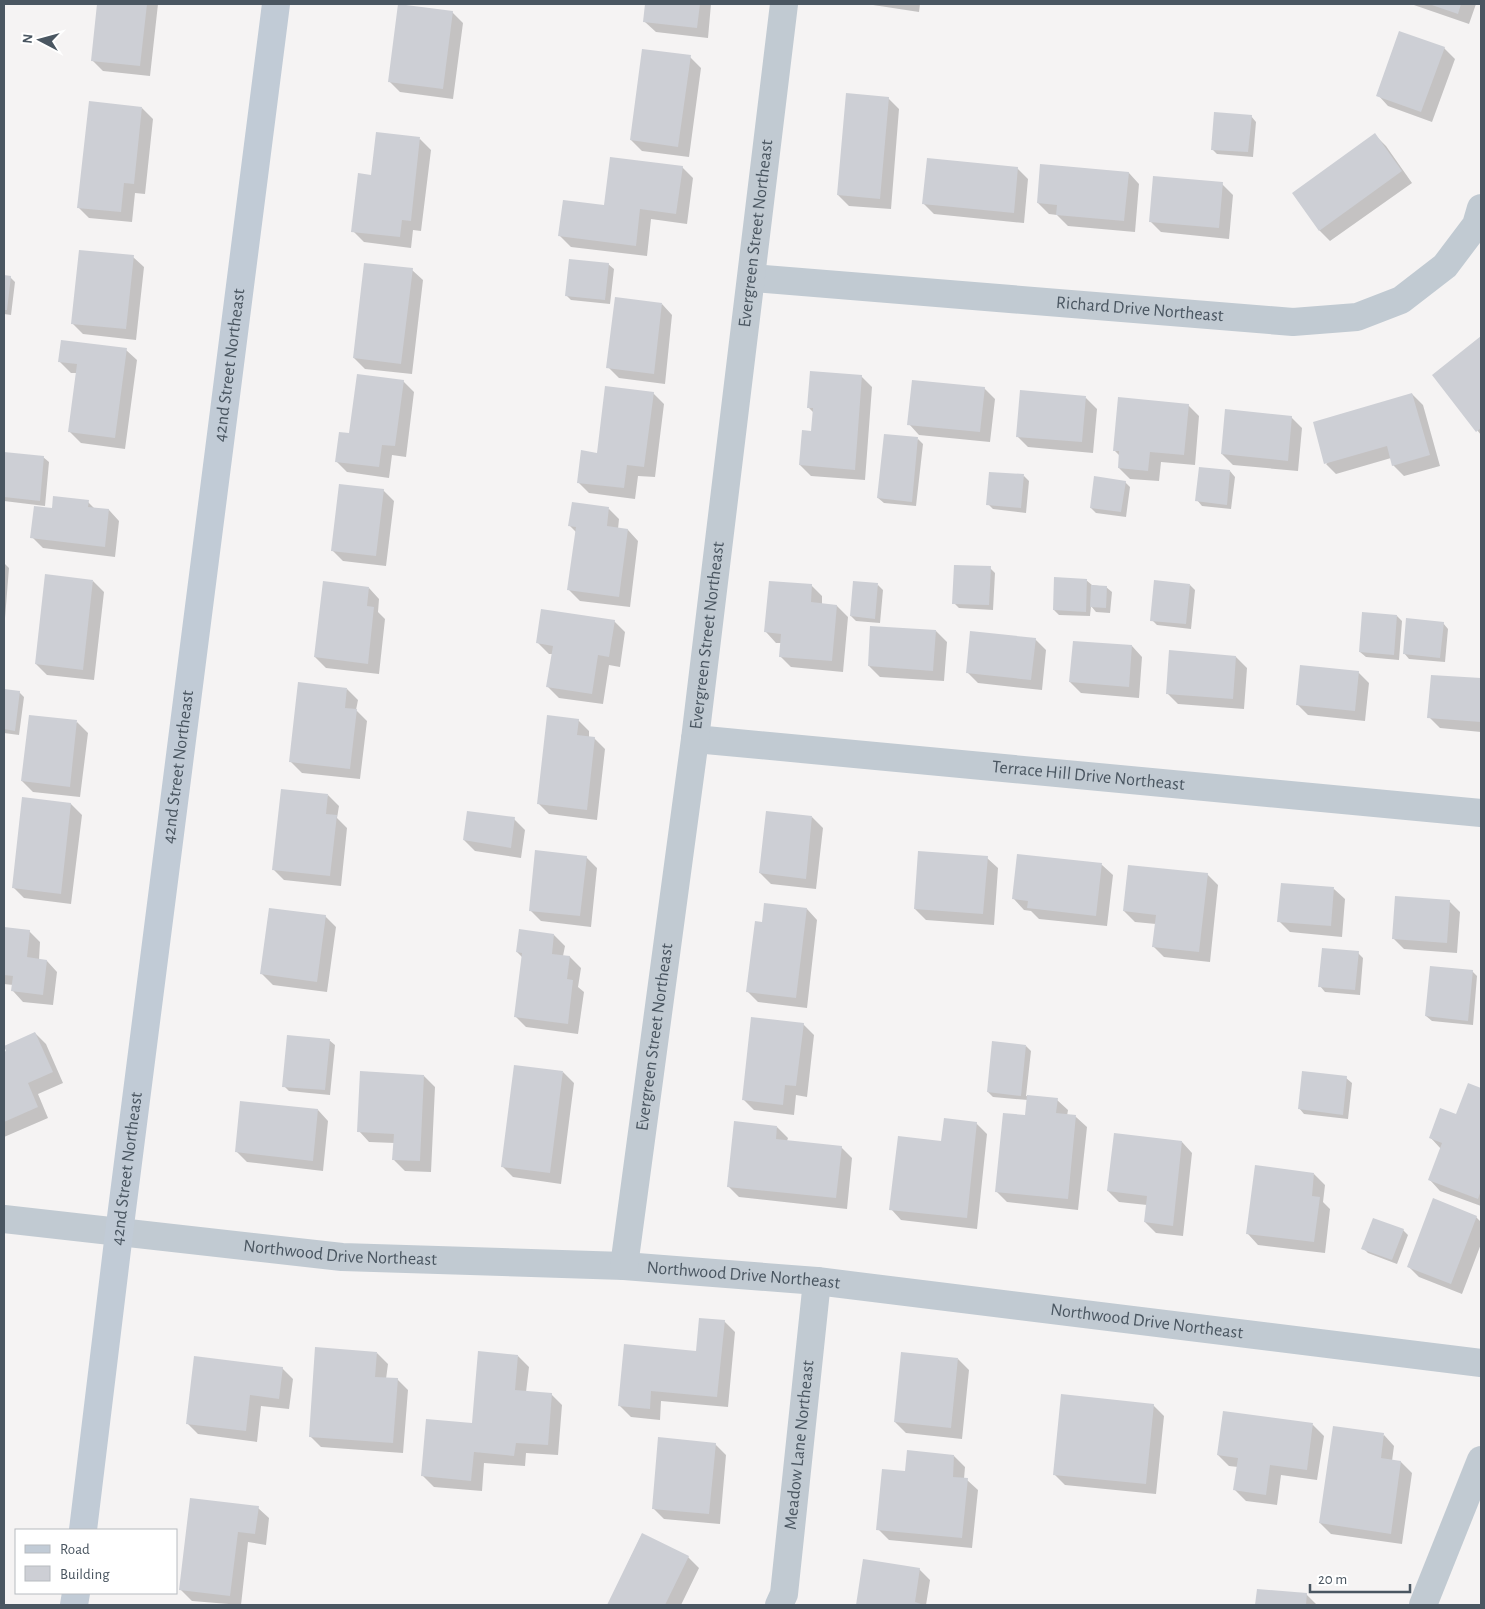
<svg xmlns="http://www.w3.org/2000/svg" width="1485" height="1609" font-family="'Alegreya Sans',sans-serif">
  <rect width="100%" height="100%" fill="#f5f3f3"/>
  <path fill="#0003" d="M98,4h60l-8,72 -47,-5 -11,-11z
    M646,4h65l-3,34 -52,-6 -11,-10z
    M871,4h49l-1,8 -46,-7z
    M1411,4h65l-7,20z
    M452,12l11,11 -10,76 -53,-7 -11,-11z
    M1444,48l11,11 -23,63 -44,-16 -10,-11z
    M690,57l11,11 -12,89 -47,-6 -11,-11z
    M888,98l11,11 -8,100 -42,-3 -11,-11z
    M142,108l11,11 -8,75 -10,-1 -3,29 -43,-4 -11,-11z
    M1251,116l5,6 -3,35 -36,-3 -5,-5z
    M1375,135l11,11 26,37 -82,58 -10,-10 -26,-38z
    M420,139l11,11 -10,81 -8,-1 -2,18 -47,-6 -11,-11 20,-55z
    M682,167l11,11 -6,46 -36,-5 -4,37 -76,-9 -11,-11z
    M1017,168l11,11 -4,44 -90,-9 -11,-11z
    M1129,173l10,11 -4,48 -67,-6 -11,-11 -8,-1 -11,-11z
    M1222,184l11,11 -4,44 -68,-7 -11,-11z
    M133,257l11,10 -8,73 -53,-6 -11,-11z
    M608,264l6,5 -4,35 -39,-4 -5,-5z
    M412,270l11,10 -11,94 -47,-5 -11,-11z
    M4,276l6,1 5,5 -4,33 -7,-1z
    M662,304l10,11 -7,69 -46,-6 -11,-11z
    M1481,338v97l-47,-60z
    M126,350l11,10 -12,89 -44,-6 -11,-11 7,-59h-6l-11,-11z
    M861,376l11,11 -7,93 -54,-4 -11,-11 12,-32 2,-20 -6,-6z
    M403,381l11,11 -8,65 -14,-2 -3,23 -42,-6 -11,-11 14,-26z
    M984,388l11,11 -5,43 -71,-7 -10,-11z
    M653,393l11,11 -9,73 -17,-1 -3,23 -46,-6 -11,-11 20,-28z
    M1412,394l11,11 17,61 -36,10 -11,-11 -2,-7 -55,16 -10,-10z
    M1086,398l11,11 -4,44 -65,-6 -11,-11z
    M1188,405l11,11 -4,49 -34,-3 -2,19 -29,-2 -11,-11 1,-12 -6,-6z
    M1291,417l11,11 -4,43 -65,-6 -11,-11z
    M918,439l5,5 -7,62 -32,-3 -6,-5z
    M4,453l39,4 6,5 -4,44 -41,-5z
    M1230,471l5,6 -4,32 -29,-3 -5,-6z
    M1024,476l5,5 -3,32 -33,-4 -5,-5z
    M1125,482l5,5 -4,30 -30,-4 -5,-5z
    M383,490l11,11 -8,65 -43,-5 -11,-11z
    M88,502l7,7 14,1 10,11 -4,36 -72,-9 -11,-11z
    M609,509l10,10 -1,10 10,1 10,11 -8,66 -50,-6 -11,-11 7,-58 -6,-6z
    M4,563l5,5 -4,50h-1z
    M990,568l5,5 -2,37 -34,-2 -5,-5z
    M1086,580l6,5 14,2 6,5 -2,21 -14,-1 -5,-6 -1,10 -31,-1 -5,-5z
    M93,581l11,11 -10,88 -47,-5 -11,-11z
    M811,585l11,11v8l15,2 11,11 -5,55 -52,-5 -11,-11 1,-13h-5l-10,-11z
    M878,585l5,5 -3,33 -24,-2 -5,-5z
    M1190,585l5,5 -4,39 -34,-4 -5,-5z
    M369,588l10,11 -1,13 7,7 -6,55 -53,-6 -11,-11z
    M1397,616l5,5 -3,39 -33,-3 -6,-5z
    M614,621l11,11 -5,35 -11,-2 -6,39 -44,-6 -11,-11 5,-33h-4l-11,-11z
    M1443,623l5,6 -3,33 -36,-3 -5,-6z
    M936,631l11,11 -3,39 -64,-4 -11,-11z
    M1035,639l11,11 -4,40 -64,-7 -11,-11z
    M1132,646l10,11 -3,41 -58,-5 -11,-11z
    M1236,657l11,11 -3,41 -66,-5 -11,-11z
    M1358,672l11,11 -4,38 -57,-6 -11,-11z
    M1432,676l49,4v52l-41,-4 -11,-11z
    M347,689l11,11 -2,10 11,11 -7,58 -58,-6 -11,-11z
    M4,690l15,2 5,5 -5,38 -15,-2z
    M578,720l11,11v7h5l11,11 -8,71 -48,-6 -11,-11z
    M77,722l11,11 -8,64 -47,-5 -11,-11z
    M328,795l11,11 -2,12 10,10 -6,58 -57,-6 -11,-11z
    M23,798l48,6 11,11 -11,89 -47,-6 -11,-11z
    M812,817l11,11 -7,61 -45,-5 -11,-11z
    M514,819l11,11 -4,28 -46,-7 -11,-11z
    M1018,855l84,10 11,10 -6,51 -68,-7 -8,-8 -7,-1 -10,-11z
    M586,857l11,11 -6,59 -50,-6 -11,-11z
    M987,858l11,10 -4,57 -68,-5 -11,-11z
    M1207,874l11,11 -8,77 -46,-5 -11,-11 3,-22 -21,-2 -11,-11z
    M1334,889l11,10 -3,38 -52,-5 -11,-11z
    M1449,901l11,11 -3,41 -53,-4 -11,-11z
    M807,909l10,11 -10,88 -49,-6 -11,-11 16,-68z
    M325,916l11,11 -9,65 -54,-7 -11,-11z
    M4,928l25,3 11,11 -1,18 8,1 10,11 -4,33 -30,-3 -10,-11v-6l-9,-1z
    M554,935l11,11 -2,10 7,1 11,11 -3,19 6,5 -6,42 -52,-7 -11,-11 8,-58 -6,-6z
    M1358,953l5,5 -3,37 -35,-3 -5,-6z
    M1472,971l5,5 -4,49 -41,-4 -6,-5z
    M803,1024l11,11 -7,62 -11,-2 -2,20 -40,-5 -11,-11z
    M35,1033l11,11 17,39 -25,11 10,24 -44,19v-84z
    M329,1040l6,5 -5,50 -41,-4 -5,-5z
    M1026,1046l5,5 -5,45 31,4 11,10 -1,6 9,1 11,10 -9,83 -71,-8 -11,-11 30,-75 2,-16 -35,-3 -5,-5z
    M563,1072l11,11 -13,101 -48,-7 -11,-11z
    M424,1076l11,11 -4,85 -26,-1 -11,-11 1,-17 -26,-1 -10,-11z
    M1346,1078l6,5 -4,36 -44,-5 -5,-6z
    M1469,1085l12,4v117l-41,-15 -10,-11 11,-31 -11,-12 27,-21z
    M318,1110l10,11 -5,50 -76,-9 -11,-11z
    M976,1123l11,11 -10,95 -76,-9 -10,-11 51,-67z
    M777,1127l11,11 -1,3 54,6 11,11 -5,51 -108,-12 -11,-11z
    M1182,1142l10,11 -9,83 -27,-3 -11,-11 2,-17 -28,-3 -11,-11z
    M1314,1174l11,11 -2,17 7,7 -5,44 -67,-8 -10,-11z
    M1476,1217l5,5v22l-19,50 -43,-17 -11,-11z
    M1403,1230l5,5 -11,29 -29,-11 -5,-5z
    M724,1321l11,11 -7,75 -67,-6 -1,19 -29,-3 -11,-11 77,-54z
    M377,1353l11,11 -2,15h11l11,11 -5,63 -82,-6 -11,-11z
    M518,1356l11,11 -3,25 25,2 11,11 -4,50 -32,-2 -1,13 -41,-3 -2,28 -48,-4 -11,-11 50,-52z
    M958,1359l11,11 -7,69 -56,-6 -11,-11z
    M282,1368l11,11 -4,30 -28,-3 -4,36 -59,-8 -11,-11z
    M1153,1405l11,11 -8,78 -91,-9 -11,-11z
    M1313,1425l11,11 -7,44 -36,-5 -4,30 -31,-4 -11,-11 3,-23 -9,-1 -11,-11z
    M1384,1435l10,11 -2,15 9,1 11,11 -10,71 -71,-10 -11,-11z
    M715,1444l11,11 -6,69 -56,-5 -11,-11z
    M954,1456l11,11 -1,12 3,1 11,10 -6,58 -83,-8 -11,-11z
    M258,1508l11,10 -3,27 -18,-3 -7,63 -49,-4 -11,-11z
    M642,1534l46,23 11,11 -18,37h-73z
    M864,1561l55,8 11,11 -4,25h-69z
    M1258,1591l48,3 11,11h-60z"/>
  <path fill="#cdcfd5" d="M97,4h50l-7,62 -49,-5z
    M398,4l55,7 -10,78 -55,-7z
    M645,4h55l-3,24 -54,-6z
    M1429,4h32l-3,10z
    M1399,31l46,16 -24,65 -45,-16z
    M642,49l49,6 -13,92 -48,-7z
    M846,93l43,4 -9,102 -43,-4z
    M89,101l53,6 -8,77 -10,-1 -3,29 -44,-4z
    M1214,112l38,3 -4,37 -37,-2z
    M376,132l44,5 -9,84 -9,-1 -2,17 -49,-5 7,-59 13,2z
    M1375,133l27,38 -83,60 -27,-38z
    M610,157l73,9 -7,48 -36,-5 -4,37 -78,-10 5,-36 41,5z
    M927,158l91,9 -4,46 -92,-9z
    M1040,164l89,8 -5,49 -68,-6 1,-10 -20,-2z
    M1153,176l70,6 -4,46 -70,-6z
    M79,250l55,5 -8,74 -55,-5z
    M569,259l40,4 -4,37 -40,-4z
    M364,263l49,5 -12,96 -48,-6z
    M4,275l7,1 -4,34h-3z
    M615,297l47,6 -8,71 -48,-6z
    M1481,336v92l-5,4 -44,-57z
    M61,340l66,8 -12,90 -47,-6 9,-68 -19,-2z
    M810,371l52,4 -7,95 -56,-5 3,-35 9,1 2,-23h-6z
    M357,374l47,6 -9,66 -13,-1 -3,22 -44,-5 4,-30 10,1z
    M912,380l73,7 -5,45 -73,-7z
    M605,386l49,6 -10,75 -17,-2 -3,23 -47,-5 4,-33 16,3z
    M1020,390l66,6 -4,46 -66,-5z
    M1412,393l18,62 -38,11 -5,-20 -63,18 -11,-42z
    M1118,397l71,7 -5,51 -34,-3 -2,19 -30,-3 1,-17h-6z
    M1225,409l67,7 -4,45 -67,-7z
    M884,434l34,3 -6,65 -35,-4z
    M4,452l40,4 -4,45 -36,-4z
    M1199,467l31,3 -3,35 -32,-4z
    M989,472l35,2 -3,34 -35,-3z
    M1094,476l32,5 -5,31 -31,-4z
    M339,484l45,5 -8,67 -45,-5z
    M53,496l36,4 -1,7 21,2 -4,38 -75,-9 4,-32 18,2z
    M572,502l37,5 -2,19 21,3 -9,68 -52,-7 9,-63 -8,-1z
    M954,565l37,1 -2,39 -37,-1z
    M45,574l48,6 -10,90 -48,-6z
    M1054,577l33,2 -1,33 -33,-2z
    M1154,580l36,4 -4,40 -36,-3z
    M323,581l46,6 -2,19 7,1 -6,57 -54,-7z
    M769,581l43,3 -1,18 26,3 -5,56 -53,-4 2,-23 -17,-2z
    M853,581l25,2 -3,36 -25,-3z
    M1091,585l16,1 -1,22 -16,-1z
    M541,609l74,11 -6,37 -11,-2 -6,39 -46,-7 7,-41 -17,-3z
    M1362,612l35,3 -3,40 -35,-3z
    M1406,618l38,4 -4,36 -37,-4z
    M870,626l66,4 -3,41 -65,-5z
    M970,631l66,7 -5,42 -65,-7z
    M1073,641l59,4 -3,42 -60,-5z
    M1169,650l67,6 -3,43 -67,-5z
    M1300,665l59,6 -4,40 -59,-6z
    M1431,675l50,3v44l-54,-4z
    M298,682l49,6 -2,20 12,1 -7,60 -61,-7z
    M4,689l16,2 -5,40 -11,-2z
    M29,715l48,5 -7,67 -49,-6z
    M547,715l32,4 -2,16 18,2 -8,73 -50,-6z
    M281,789l47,5 -2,20 11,1 -7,61 -58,-6z
    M22,797l49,6 -10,91 -49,-6z
    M467,811l48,6 -4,31 -48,-8z
    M766,811l46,5 -6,63 -47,-6z
    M535,850l52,6 -7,60 -51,-5z
    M918,851l70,5 -5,58 -69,-5z
    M1017,854l85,9 -6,53 -69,-8 1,-7 -16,-2z
    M1128,865l80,8 -9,79 -47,-5 4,-32 -33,-4z
    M1281,883l53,4 -3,39 -54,-4z
    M1395,896l55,4 -3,43 -55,-4z
    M764,903l43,5 -11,90 -50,-6 9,-71 7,1z
    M269,908l57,7 -9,67 -57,-8z
    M4,927l26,3 -3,27 20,3 -4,35 -32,-4 2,-15 -9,-1z
    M519,929l35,5 -2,20 18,2 -3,23 6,1 -5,44 -54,-7 8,-64 -6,-1z
    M1322,948l37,3 -4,39 -37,-3z
    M1430,966l43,4 -5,51 -43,-5z
    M751,1017l53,6 -8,63 -11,-1 -2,20 -41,-5z
    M35,1032l18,40 -25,11 10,24 -34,15v-70l2,-1 -2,-5z
    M287,1035l43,4 -5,51 -43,-3z
    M992,1041l34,4 -5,51 -34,-4z
    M514,1065l49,6 -13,102 -49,-6z
    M360,1071l64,4 -4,86 -28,-1 2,-26 -37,-2z
    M1302,1071l45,5 -4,39 -45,-6z
    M1468,1083l13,5v102l-3,9 -50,-19 14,-37 -13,-5 11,-30 16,6z
    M1027,1095l31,3 -2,15 20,2 -8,84 -73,-7 8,-79 22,2z
    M240,1101l78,8 -5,52 -78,-9z
    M944,1118l33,4 -10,96 -78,-8 9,-74 43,5z
    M734,1121l43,5 -1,13 66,7 -6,52 -109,-11z
    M1114,1133l68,8 -9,85 -29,-4 3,-26 -40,-5z
    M1255,1165l59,8 -2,23 8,1 -6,45 -68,-8z
    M1433,1198l44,18 -26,68 -44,-17z
    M1373,1218l31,11 -12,31 -31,-11z
    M699,1318l26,2 -8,77 -66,-6 -1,18 -32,-3 6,-62 72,7z
    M315,1347l62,5 -2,25 23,1 -5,65 -84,-6z
    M478,1351l40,4 -3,35 37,3 -4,52 -32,-2 -2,13 -40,-4 -3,29 -50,-5 5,-57 46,4z
    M901,1352l57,6 -7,70 -57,-6z
    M194,1356l89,11 -4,32 -29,-4 -4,36 -60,-7z
    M1061,1394l93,10 -8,80 -93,-9z
    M1223,1411l90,12 -6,47 -37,-5 -4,30 -33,-5 5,-32 -21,-3z
    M1333,1426l51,7 -3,25 20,3 -10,73 -72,-11z
    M658,1437l58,6 -7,71 -57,-5z
    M907,1450l47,5 -1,22 15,1 -6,60 -86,-8 6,-61 23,2z
    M190,1498l69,8 -4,28 -17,-2 -8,64 -51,-6z
    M642,1533l47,23 -24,49h-58z
    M863,1559l57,9 -5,34 6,2v1h-65z
    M1257,1589l50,4 -1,12h-51z"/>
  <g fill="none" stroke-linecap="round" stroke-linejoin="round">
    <g stroke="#c1cad2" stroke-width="28">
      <path id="s1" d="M752,278l541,44 64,-5 44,-17 44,-34 31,-41 5,-17"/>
      <path id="s2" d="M695,739l786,74"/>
      <path id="s3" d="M4,1219l338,38 282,9 193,15 664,82"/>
      <path id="s4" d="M624,1266l71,-527 89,-735"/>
      <path id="s5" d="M779,1605l5,-11 33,-313"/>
      <path d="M1423,1605l58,-145"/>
    </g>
    <g stroke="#c1cbd6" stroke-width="28">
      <path id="s6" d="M83,1530l36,-297 157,-1229"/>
      <path d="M74,1605l2,-12"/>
    </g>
  </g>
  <g text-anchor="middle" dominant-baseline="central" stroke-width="4.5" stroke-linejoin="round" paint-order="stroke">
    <g font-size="18" fill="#4a5661" stroke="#fff">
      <text stroke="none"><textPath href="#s4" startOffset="1041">Evergreen Street Northeast</textPath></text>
      <text stroke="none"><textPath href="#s1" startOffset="389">Richard Drive Northeast</textPath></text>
      <text stroke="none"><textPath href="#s6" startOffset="1174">42nd Street Northeast</textPath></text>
      <text stroke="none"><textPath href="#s4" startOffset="636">Evergreen Street Northeast</textPath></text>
      <text stroke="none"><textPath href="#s6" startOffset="769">42nd Street Northeast</textPath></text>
      <text stroke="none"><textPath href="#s2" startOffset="395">Terrace Hill Drive Northeast</textPath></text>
      <text stroke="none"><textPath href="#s4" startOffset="231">Evergreen Street Northeast</textPath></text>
      <text stroke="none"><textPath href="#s6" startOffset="364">42nd Street Northeast</textPath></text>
      <text stroke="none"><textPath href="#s3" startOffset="338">Northwood Drive Northeast</textPath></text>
      <text stroke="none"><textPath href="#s3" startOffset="742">Northwood Drive Northeast</textPath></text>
      <text stroke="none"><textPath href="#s3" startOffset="1148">Northwood Drive Northeast</textPath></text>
      <text stroke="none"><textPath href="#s5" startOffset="162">Meadow Lane Northeast</textPath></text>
    </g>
  </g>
  <rect width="1485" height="1609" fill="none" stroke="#4a5661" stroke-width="10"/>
  <rect x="15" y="1529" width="162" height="65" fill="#ffffff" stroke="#b7bbc0"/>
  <rect x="25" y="1545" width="25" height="8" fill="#c1cbd6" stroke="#b7bbc0"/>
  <text x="60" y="1554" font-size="15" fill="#4a5661">Road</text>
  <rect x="25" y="1566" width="25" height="15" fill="#cdcfd5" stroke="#b7bbc0"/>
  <text x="60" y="1579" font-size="15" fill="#4a5661">Building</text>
  <g transform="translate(40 40) rotate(276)" stroke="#ffffff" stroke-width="4" paint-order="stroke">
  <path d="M0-4L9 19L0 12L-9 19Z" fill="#4a5661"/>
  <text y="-8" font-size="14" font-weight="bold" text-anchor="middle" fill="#4a5661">N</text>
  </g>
  <path d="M1310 1584v8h100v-8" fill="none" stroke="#4a5661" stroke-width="2.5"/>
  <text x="1318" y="1584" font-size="15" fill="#4a5661" stroke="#ffffff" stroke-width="4" paint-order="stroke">20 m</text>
</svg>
